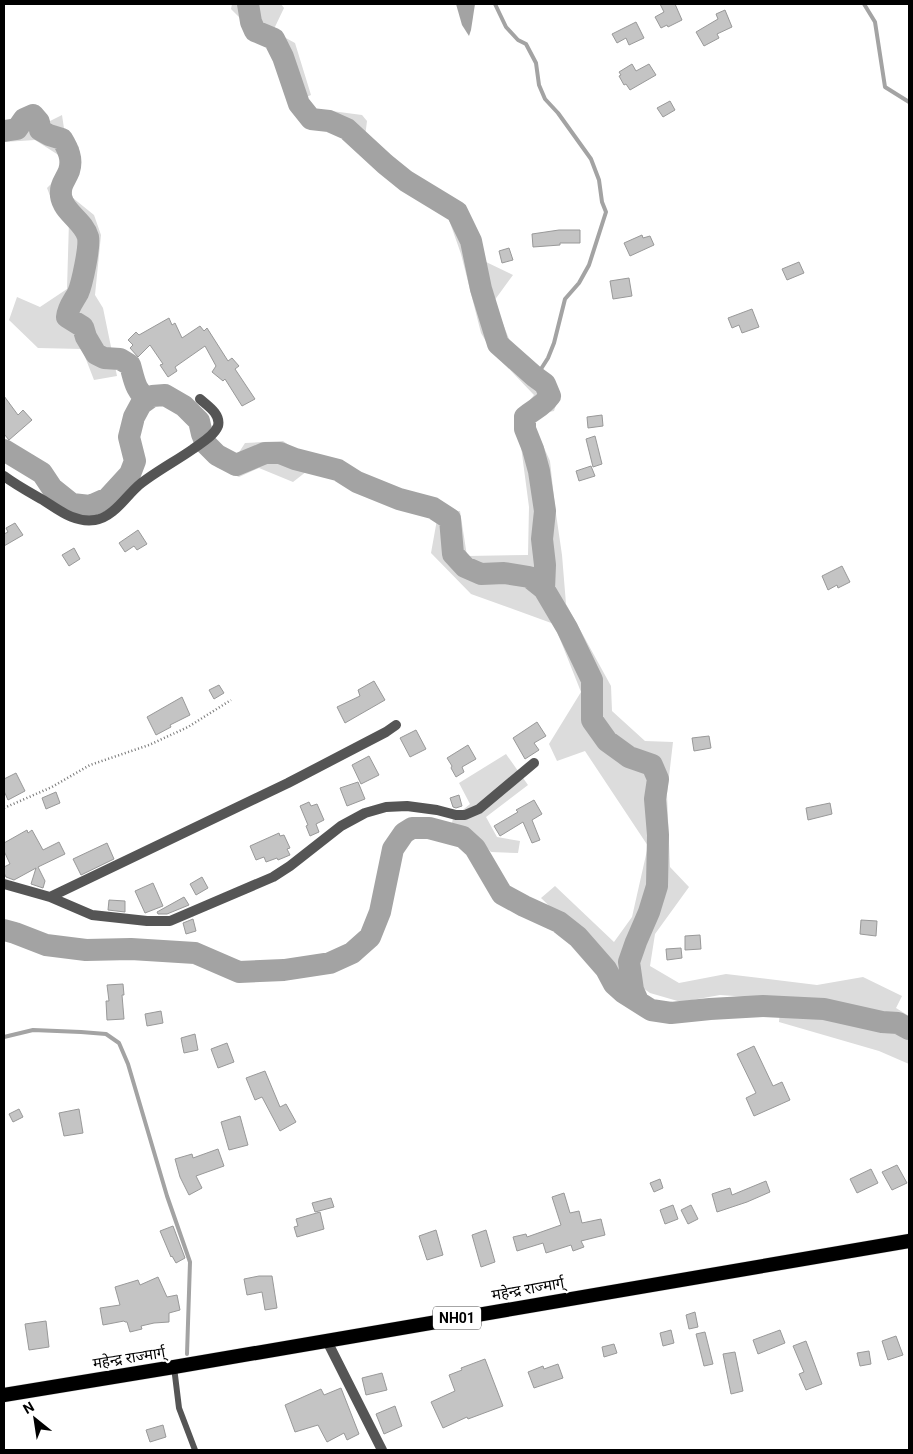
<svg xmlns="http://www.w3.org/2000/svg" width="913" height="1454" font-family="Roboto,'Noto Sans Devanagari',sans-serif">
  <rect width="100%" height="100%" fill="#fff"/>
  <path fill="#dcdcdc" d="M232,4h49l3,4 -11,23 22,12 16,52 -16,7 -9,-15 -13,-42 -6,-6 -17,-8 -7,-10 -12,-12z
    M324,110l38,5 5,6 -2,16 -8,5 -12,-9h-11l-29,-14z
    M62,115l3,20 14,12 -9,42 3,9 21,17 7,20 -6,60 8,13 14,68 -23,4 -12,-31 -44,-1 -29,-28 8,-23 23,10 27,-18 2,-68 -17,-20 -5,-13 16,-16 -3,-16 -25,-16 -31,2v-20l3,2 43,-3z
    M432,185l31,25 19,33 2,18 29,14 -19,26 19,48 46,46 -5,16 -20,4 2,15 14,31 5,46 7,48 4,49 45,82 1,25 33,30 28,1 -6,52 3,73 19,20 -34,47 -5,32 29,17 47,-9 91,11 46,-8 39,19 -6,12 13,8v48l-30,-13 -100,-29 2,-23 -61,-4 -39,7 -31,-9 -37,-26 -72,-69 14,-12 59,56 18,-25 16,-71 -63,-95 -28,10 -8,-17 32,-52 -27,-68 -83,-30 -40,-41 7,-39 22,-3 7,45 61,-1 1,-48 -12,-91 17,-21 -43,-45 -10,-17 -20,-79 -14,-40 -21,-17z
    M216,441l20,16 9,-14 38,-2 33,23 -23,18 -34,-14 -20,9 -23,-10 -11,-15z
    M506,754l22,31 -42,32 11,20 23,4 -2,12 -27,-1 -18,-20 -22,-4 2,-10 17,-14 -11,-21z"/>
  <path fill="#a3a3a3" d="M456,4h19l-4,26 -2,6 -7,-11z"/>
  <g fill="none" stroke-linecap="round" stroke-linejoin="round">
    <path stroke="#a3a3a3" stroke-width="4" d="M495,4l11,23 12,13 8,4 10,19 3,22 6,14 13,14 33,46 8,21 3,22 4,10 -17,53 -10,18 -14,16 -11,44 -6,15 -7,11 -2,10
      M864,4l11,18 10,65 24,15
      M4,1037l29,-7 48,2 25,2 13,9 9,21 39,132 23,66 -3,92"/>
    <path stroke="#a3a3a3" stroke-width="22" d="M248,4l3,18 4,9 19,8 9,18 16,47 12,15 18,2 18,8 38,35 21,17 51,31 14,29 10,48 17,55 36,32 11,8 5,12c-9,12 -15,12 -25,21v12l8,20 6,22 6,40 -3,28 3,26 -1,24
      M4,131l13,-2 7,-10 9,-4 6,7 1,8 9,5 13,4c6,10 11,20 7,32 -4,10 -9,13 -8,25 2,16 23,25 27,41 2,10 -6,47 -10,56 -5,9 -10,14 -11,24l16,10 3,10 10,17 8,4 16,1 10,6c4,13 5,27 18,34
      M4,450l38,23 10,15 20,16 18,2 18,-8 22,-24 5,-13 -6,-24 5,-20 7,-13 11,-8 13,-1 19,11 15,15 3,13 4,10 11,11 19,10 29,-12h15l15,6 43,11 19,12 42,17 34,9 17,11 3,35 12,13 16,7 23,-1 25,4 15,12 23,39 25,52v40l15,21 22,16 23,8 6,14 -3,20 3,36 -1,51 -8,26 -13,30 -7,20 4,28 5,11
      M4,930l11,3 31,12 40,5 45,-1 64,4 44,19 45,-2 46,-7 22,-10 18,-16 10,-25 13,-63 11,-16 8,-5h17l34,9 12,11 27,46 22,12 35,16 19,15 28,32 8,15 10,9 27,17 20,3 39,-4 53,-3 61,3 58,13 16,1 11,6"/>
  </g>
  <path fill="#c4c4c4" stroke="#999" d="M660,4h15l7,16 -14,7 -1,-2 -6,3 -6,-11 9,-5z
    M725,10l7,17 -15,7 2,4 -15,8 -8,-14 22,-13 -2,-5z
    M636,22l8,16 -15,7 -3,-7 -9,5 -5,-9z
    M632,64l4,7 13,-7 7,11 -26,15 -4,-6 -2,1 -5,-9 2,-1 -2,-3z
    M670,101l5,9 -12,7 -6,-9z
    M559,230h21v13h-20v2l-27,2 -1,-13z
    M642,235l1,3 7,-2 4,9 -24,11 -6,-13z
    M509,248l4,12 -11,3 -3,-12z
    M799,262l5,11 -17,7 -5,-11z
    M629,278l3,18 -19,3 -3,-18z
    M752,309l7,18 -17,6 -3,-8 -7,3 -4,-10z
    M169,318l3,7 3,-2 7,15 18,-12 4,5 3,-3 21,33 4,-3 7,8 -4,3 20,30 -13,7 -17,-27 -2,2 -11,-9 4,-6 -11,-20 -30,21 2,4 -9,6 -8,-12 3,-1 -13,-19 -12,12 -8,-9 3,-3 -5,-5 8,-8 3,3z
    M4,396l14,19 5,-5 9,10 -23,20 -5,-6z
    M602,415l1,11 -15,2 -1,-11z
    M595,436l7,28 -9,3 -7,-28z
    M591,466l4,10 -16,5 -3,-10z
    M15,523l8,12 -19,11v-12l4,-2 -2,-4z
    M138,530l9,14 -10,6 -3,-4 -9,6 -6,-9z
    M74,548l6,11 -11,7 -7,-11z
    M842,566l8,16 -12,6 -1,-3 -9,5 -6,-14z
    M374,681l11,19 -40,23 -8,-16 23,-11 -2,-6z
    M219,685l5,8 -10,6 -5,-9z
    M182,697l8,18 -20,10 1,2 -15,8 -9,-18z
    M537,722l9,14 -12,7 5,7 -14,9 -12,-21z
    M416,730l10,19 -16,8 -10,-19z
    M709,736l2,12 -17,3 -2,-13z
    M468,745l8,14 -14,8 2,5 -8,5 -5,-9 1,-2 -5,-8z
    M369,756l10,19 -18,9 -9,-19z
    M16,773l9,18 -17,9 -4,-9v-12z
    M358,782l7,17 -18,7 -7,-18z
    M56,792l4,11 -14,6 -4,-11z
    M459,795l3,11 -6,2 -3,-1 -3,-9z
    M534,800l8,14 -10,6 8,20 -8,3 -9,-21 -23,14 -6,-10 24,-14 -2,-2z
    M309,802l2,4 6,-2 7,16 -8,4 3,8 -9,4 -4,-10 2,-1 -8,-19z
    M830,803l2,11 -24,6 -2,-12z
    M27,830l1,3 4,-3 11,20 16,-8 6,12 -27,13 7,14 -2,7 -12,-4 5,-16 -22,12 -8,-3 -2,-4v-6l6,-3 -6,-13v-8z
    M279,833l1,3 4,-1 6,13 -3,1 3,6 -12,5 -1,-2 -11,4 -2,-5 -8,3 -6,-14z
    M107,843l7,16 -33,16 -8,-16z
    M202,877l6,11 -12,7 -6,-11z
    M153,883l10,23 -18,7 -10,-22z
    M184,897l5,8 -22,9h-9l-1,-2z
    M109,900l16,1v11l-17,-2z
    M193,919l3,12 -10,3 -3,-11z
    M861,920l16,1 -1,15 -16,-2z
    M700,935l1,14 -16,1v-14z
    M681,948l1,10 -15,2 -1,-11z
    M123,984l1,11h-2l2,24 -17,1 -1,-19h3l-2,-16z
    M161,1011l2,12 -16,3 -2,-12z
    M195,1034l3,16 -14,3 -3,-15z
    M227,1043l7,19 -16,6 -7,-19z
    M754,1046l19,40 9,-4 8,18 -36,16 -8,-18 10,-5 -19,-39z
    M265,1071l15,36 6,-3 10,18 -16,9 -18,-34 -7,3 -9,-22z
    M19,1109l4,8 -10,5 -4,-8z
    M79,1109l4,24 -19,3 -5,-23z
    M240,1116l8,29 -19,5 -8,-28z
    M218,1149l6,17 -28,10 6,12 -13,7 -9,-18 -5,-18 17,-5 1,4z
    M897,1165l10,18 -15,7 -10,-18z
    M871,1169l7,14 -21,10 -7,-14z
    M660,1179l3,9 -9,4 -4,-9z
    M766,1181l4,11 -23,10 -30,10 -5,-18 18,-6 2,7z
    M564,1193l6,20 9,-2 3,12 19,-4 4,16 -24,6 3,6 -11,4 -2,-6 -25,8 -3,-10 -26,8 -4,-14 13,-3 1,3 34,-12 -9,-28z
    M331,1198l3,9 -19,5 -3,-9z
    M673,1205l5,14 -13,5 -5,-14z
    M691,1205l7,14 -10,5 -7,-14z
    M320,1212l4,17 -27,8 -3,-10 4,-1 -2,-7z
    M173,1226l12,32 -9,5 -4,-7 -1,1 -11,-26z
    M436,1230l7,25 -16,5 -8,-24z
    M486,1230l9,32 -14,5 -9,-32z
    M259,1276h13l5,32 -12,2 -3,-18 -15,3 -3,-16z
    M158,1277l9,20 10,-2 3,15 -11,3v9l-15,1 -13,3 1,3 -12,3 -3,-10h-2l-1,-1 -21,4 -3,-17 20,-3 -5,-18 23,-7 2,5z
    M695,1312l3,15 -9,2 -3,-14z
    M46,1321l3,26 -20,3 -4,-26z
    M671,1330l3,13 -11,3 -3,-13z
    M780,1330l5,13 -27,11 -5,-14z
    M705,1332l8,32 -9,2 -8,-32z
    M896,1336l7,19 -15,5 -6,-19z
    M806,1341l16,43 -16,6 -7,-16 5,-2 -11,-26z
    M614,1344l3,9 -13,4 -2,-10z
    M869,1351l2,13 -11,2 -3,-13z
    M735,1352l8,39 -12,3 -8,-40z
    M485,1359l18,47 -35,13 -1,-2 -24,11 -12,-26 24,-11 -6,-16 13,-5 -1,-2z
    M558,1364l5,14 -29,10 -6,-16 15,-6 1,3z
    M382,1373l5,17 -21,5 -4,-17z
    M341,1388l18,46 -12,6 -3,-7 -17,9 -9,-17 -23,7 -10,-27 36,-16 3,6z
    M395,1406l7,20 -18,8 -8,-20z
    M163,1425l3,12 -16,5 -4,-12z"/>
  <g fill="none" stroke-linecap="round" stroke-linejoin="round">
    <g stroke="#dbdbdb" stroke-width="15">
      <path id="trunk" d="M4,1395l170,-28 735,-126"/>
    </g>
    <path stroke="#777" stroke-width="2.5" stroke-dasharray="1 2.5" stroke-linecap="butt" d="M4,808l48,-21 38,-22 59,-20 39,-18 43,-27"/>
    <path stroke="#555" stroke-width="6" d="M174,1367l5,41 16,42"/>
    <path stroke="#555" stroke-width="10" d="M4,476c12,9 25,16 39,24 16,10 31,23 52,20 19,-3 31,-24 44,-35 16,-13 37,-24 54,-36 8,-6 21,-13 25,-23 3,-12 -10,-20 -18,-27
      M4,884l46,13 238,-114 98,-51 10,-7
      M50,897l42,18 55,6h23l103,-44 17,-11 51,-40 24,-13 21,-6 21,-1 30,4 19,5h9l14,-6 55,-46
      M327,1341l55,109"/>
    <use href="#trunk" stroke="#000" stroke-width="14"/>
  </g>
  <g text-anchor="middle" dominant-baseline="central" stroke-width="4.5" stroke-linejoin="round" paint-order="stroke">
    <rect fill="#fff" stroke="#4c4c4c" stroke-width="1" x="433" y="1306.5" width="48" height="23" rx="4"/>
    <g font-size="14" font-weight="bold" fill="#000">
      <text x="457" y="1318">NH01</text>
    </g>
    <g font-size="15" fill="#000" stroke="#fff">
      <text transform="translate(528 1289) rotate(-10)">महेन्द्र राज्मार्ग्</text>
      <text transform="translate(129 1358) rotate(-9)">महेन्द्र राज्मार्ग्</text>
    </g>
  </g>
  <rect width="913" height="1454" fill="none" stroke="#000000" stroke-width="10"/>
  <g transform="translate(35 1419) rotate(330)" stroke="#ffffff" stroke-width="4" paint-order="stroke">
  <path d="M0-4L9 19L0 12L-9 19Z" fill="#000000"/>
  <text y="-8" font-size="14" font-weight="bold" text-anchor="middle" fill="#000000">N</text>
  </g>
</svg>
